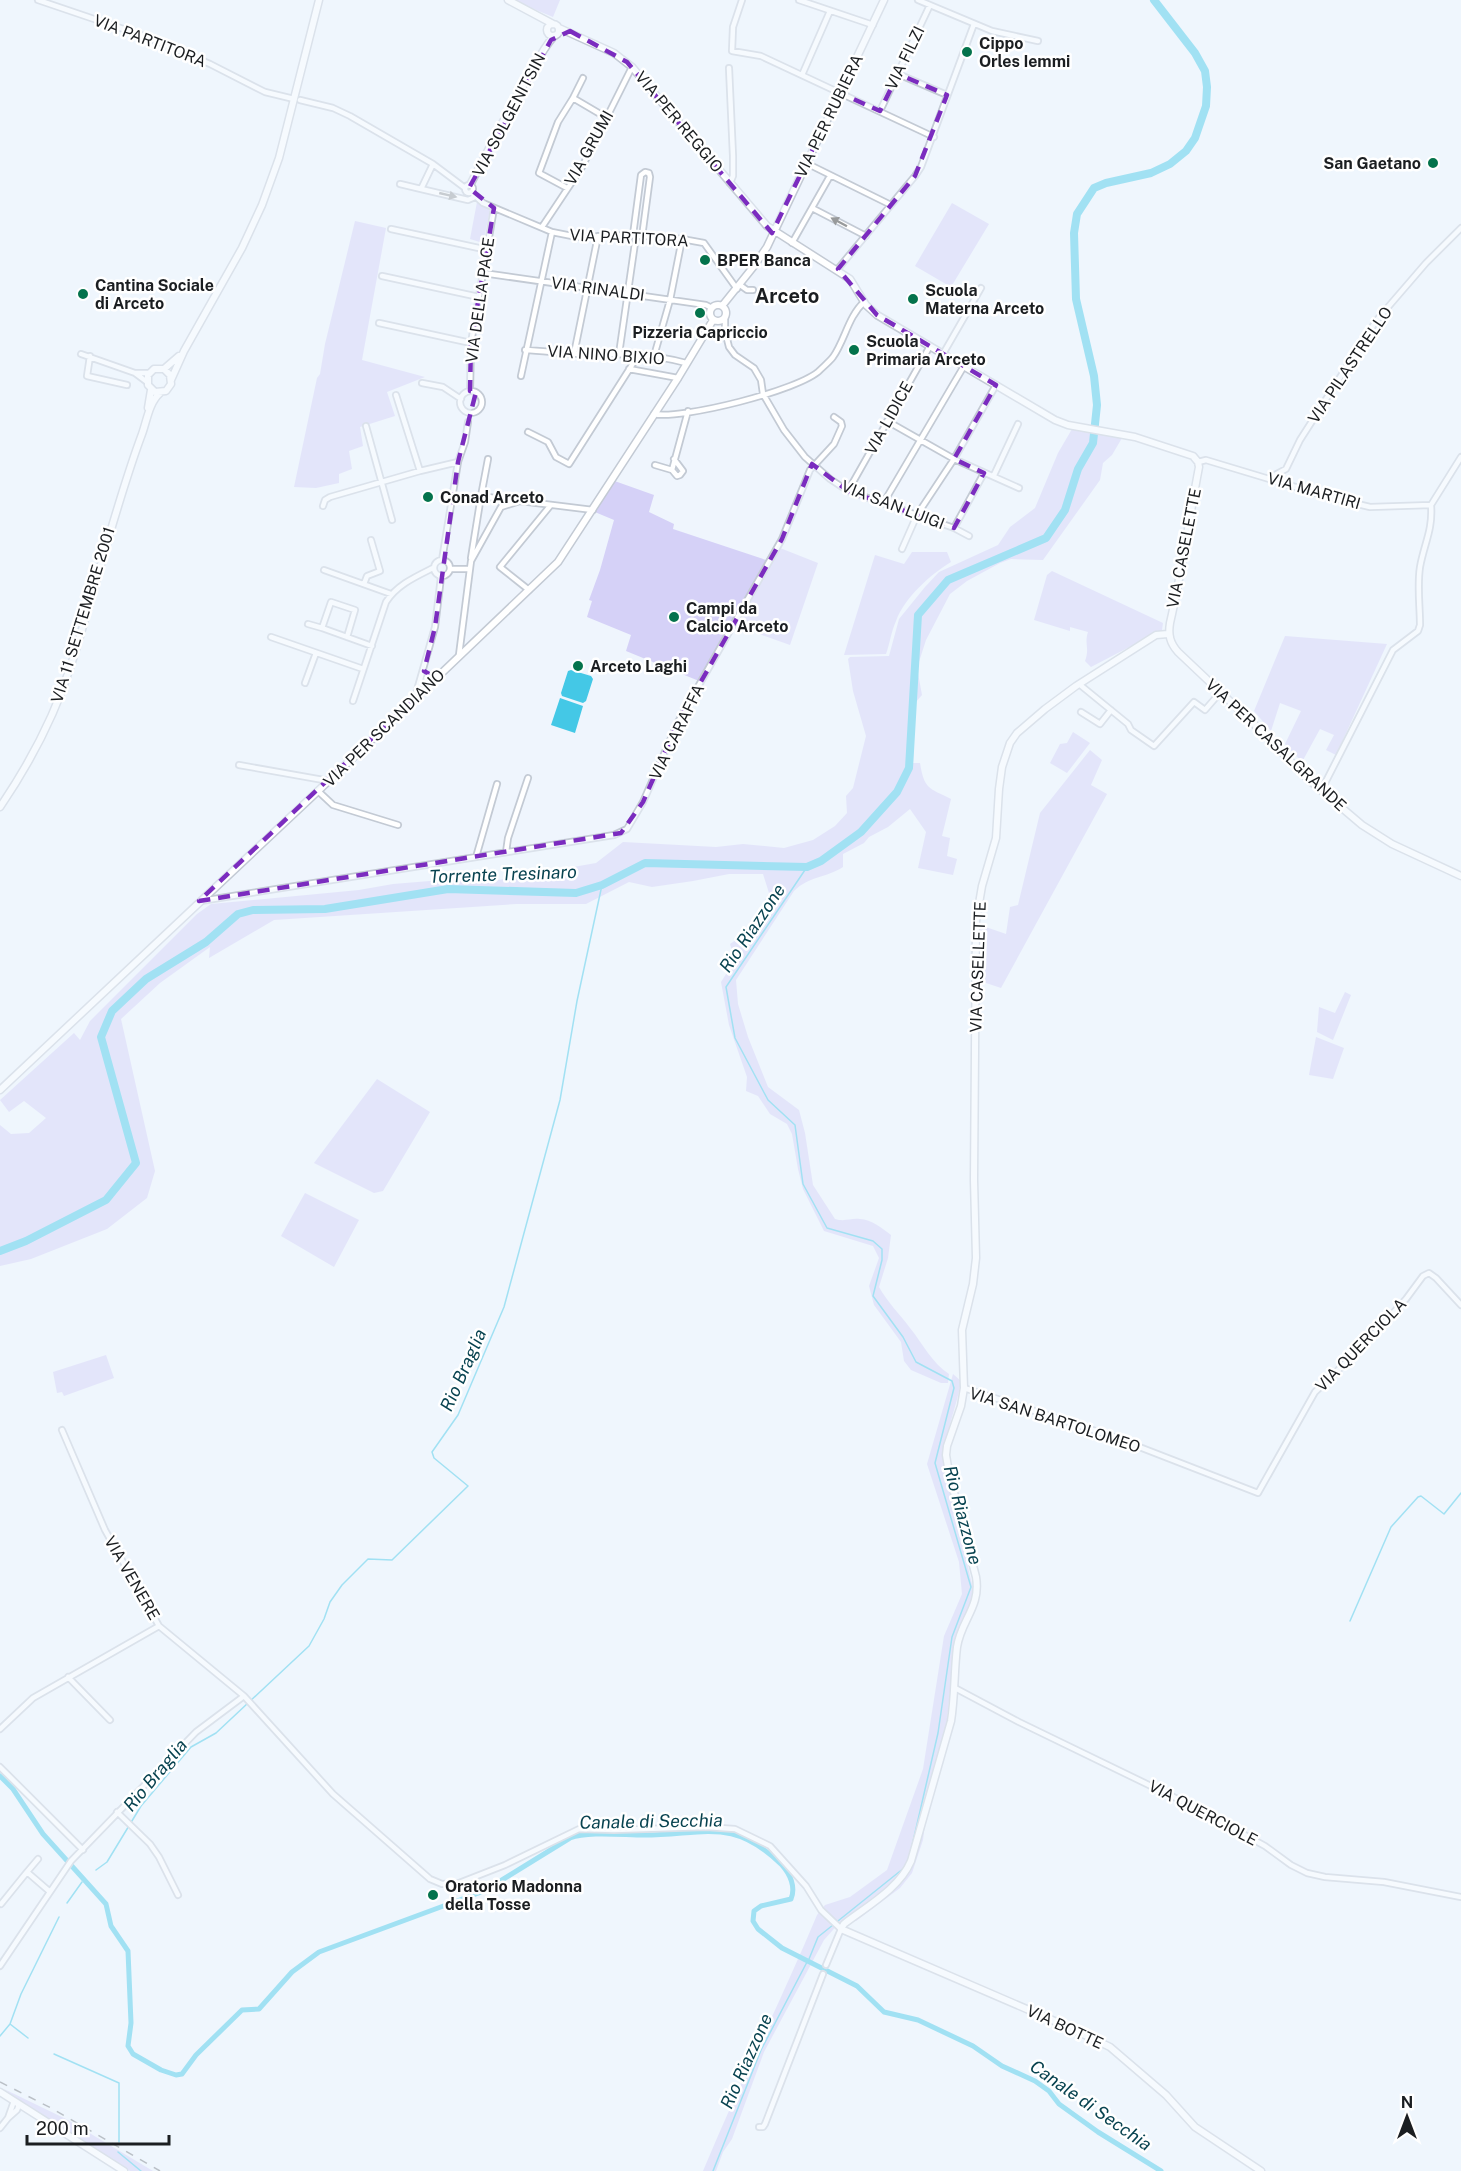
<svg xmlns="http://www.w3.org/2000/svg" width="1461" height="2171" font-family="'Public Sans',sans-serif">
  <rect width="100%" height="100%" fill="#eff5fd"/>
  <path fill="#d5d1f7" d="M518,0h42l-7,17 -36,-15z
    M477,202l13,8 -7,33 -13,-4z
    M952,203l37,21 -38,63 -36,-21z
    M355,221l31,7 -24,132 63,17 -38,15 8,24 -35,11 3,19 -14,5 3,18 -13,5v9l-23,5 -22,-1 23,-109 3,-4 5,-30z
    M1072,429l50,9 -10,17 -9,8 -3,17 -57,80 -32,-1 -11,4 -33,18 -17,13 -24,46 -9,28 5,27 -7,8 -2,60h7c4,26 9,25 31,36l-9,37 8,2 -3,18 10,3 -4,16 -35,-7 8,-36 -16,-23 -22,18 -19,10 -5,6 -21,11v13c-17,11 -34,9 -49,24l-58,89 2,24 10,33 20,50 31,23 6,23 8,52 22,34c10,3 15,-1 25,0 11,0 23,10 31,16l-3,23 -9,29c9,16 20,26 31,41 13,16 22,35 39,46l-1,9h-7l-30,-13 -7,-9 -3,-19 -27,-37 -5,-19 10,-28 -6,-12 -49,-15 -21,-42 -5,-20 -6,-35 -5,-10 -17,-10 -12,-18 -12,-5 1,-14 -18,-52 -8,-43 14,-22 -5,-16 29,-20 4,-21 6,-10 -6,-19h-34l-36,7 -41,6 -23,-5 -43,22h-70l-242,16 -65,38 1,-11 -50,36 -39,36 34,152 -8,27 -40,31 -76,30 -31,7v-141l11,9 18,-1 17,-15 -22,-17 -15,11 -9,-12 74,-67 6,7 10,-19 107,-107 14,-10 148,-14 34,-6 49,-4 51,1 103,-18 27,-21 93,5 27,-3 41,4 29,-8 22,-14 12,-13 -1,-17 7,-8 13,-52 -13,-45 -5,-32 2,-2 39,-1 10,-37 26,-32 14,-15 59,-27 12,-18 25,-19 23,-55z
    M609,479l45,16 -5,17 25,12 -1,5 93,31 9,-14 43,17 -28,82 -56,-20 -35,56 -73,-30 5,-16 -44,-18 5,-16 -3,-1 11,-30 14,-50 -24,-10z
    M912,552h35l4,10c-21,13 -46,35 -55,59 -5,11 -6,22 -10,33l-42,1 31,-100 29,9z
    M1052,571l111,52 -1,7 -71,37 -6,-6c5,-12 -1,-18 3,-29l-18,-5v4l-36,-11 13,-45z
    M1285,636l102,8 -51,111 -10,-5 8,-15 -14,-6 -18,33 -17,-18 16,-33 -21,-8 -9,28 -17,-20z
    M1073,732l17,11 -23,30 -17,-10 10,-19 7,-1z
    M1090,750l12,10 -11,25 16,9 -106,194 -21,-7v-56l26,9 4,-27 8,-2 22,-92z
    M1345,992l6,3 -18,45 -16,-8 2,-25 16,6z
    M1316,1037l28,11 -11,31 -24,-4z
    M377,1079l53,33 -47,79 -9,2 -60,-30z
    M305,1193l54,27 -25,47 -53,-31z
    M106,1355l8,23 -50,18 -2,-4 -5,1 -4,-21z
    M953,1374l8,7c-4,26 -16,51 -18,78l31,134 -19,46 -8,82 -17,61 -7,58 -11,33 -12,15 -44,33 -10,-1 -6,2 -16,18 -60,112 -32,87 -9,13 -7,19h-13c36,-87 78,-170 114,-256l8,-10 25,-8 37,-27 36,-101 21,-133 18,-42 -3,-32 -32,-98z
    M4,2089l62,30 87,52h-23l-97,-61z"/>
  <path fill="#44c8e6" d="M571,670l20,6 2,3 -7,22 -3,2 -21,-7 -1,-3 7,-22z
    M560,698l23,8 -8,27 -24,-8z"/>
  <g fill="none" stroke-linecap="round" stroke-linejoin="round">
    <path stroke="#44c8e6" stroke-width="1.5" d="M807,867l-81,120 9,51 33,62 27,25 8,59 24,44 46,13 9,8v11l-9,36 30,41 13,25 36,19 2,7 -19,75 36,124 -19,50 -14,96 -29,126
      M1350,1621l41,-94 27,-30 3,-1 23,18 17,-21
      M96,1870l11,-8 34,-56 50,-59 25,-14 93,-87 15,-27 6,-17 12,-17 26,-26 24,1 76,-74 -34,-28 -2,-6 26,-37 46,-108 56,-207 17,-99 25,-116
      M67,1903l15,-21
      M809,1959l9,-22 86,-69
      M10,2024l18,14
      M0,2036l10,-12 11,-30 38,-77
      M54,2054l65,29v59
      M118,2152l23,19
      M713,2171l48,-121 46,-88"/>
    <path stroke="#44c8e6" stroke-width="5" d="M0,1776l13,13 30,45 63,70 5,22 17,25 3,72 -3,23 5,8 28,16 15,5 6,-1 14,-19 46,-45 17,-1 33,-37 27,-20 165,-61 86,-53c18,-7 53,-3 74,-3 60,0 88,-19 138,30 8,9 14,22 9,34l-30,7 -7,5 -1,10 5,8 24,19 75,38 27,26 34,8 55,26 29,20 33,15 14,10 10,13 39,28 63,39"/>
    <path stroke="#44c8e6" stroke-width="8" d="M0,1251l26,-10 80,-41 30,-37 -35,-126 11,-26 34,-32 60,-37 32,-28 15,-4 72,-1 123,-20 128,4 26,-8 43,-22 162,4 14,-6 40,-29 36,-40 12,-24 9,-153 30,-35 98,-42 19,-28 13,-41 15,-26 4,-38 -3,-29 -18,-77 -2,-66 3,-19 17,-26 12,-5 45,-10 19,-9 16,-13 9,-13 11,-32 1,-19 -2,-16 -10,-18 -41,-53"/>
    <g stroke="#c3cad4" stroke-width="8">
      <path id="street" d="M38,0l109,37 63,27 55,28 29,7
        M742,0l-9,27 -1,24 29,5 173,81
        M799,0l74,25
        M918,0l74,31 46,10
        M729,68l4,88v20l-3,7
        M898,74l49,21
        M802,75l28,-64
        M573,98l10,-20
        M300,100l33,8 17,8 83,48 32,24
        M880,111l50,-106
        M806,163l85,42
        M400,184l21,5 12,-25
        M465 189a4 4 0 1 1 8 0a4 4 0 1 1-8 0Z
        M567,188l-28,-15 19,-51 15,-24 34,20
        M421,189l47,11 7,-3
        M471,192l12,11 69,29 25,5 56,-2 49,4 22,4 33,46
        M812,208l54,28
        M542,227l40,-60 50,-100
        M391,229l97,21
        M633,235l8,-60 4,-3 4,1 1,4 -8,60
        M792,243l38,-67
        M837,270l78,-94 6,-9 53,-143
        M483,273l223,32 6,3
        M382,276l97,21
        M740,285l7,5h6
        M725,318v13l4,16 6,8 19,13 7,12 2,14 21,36 21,27 25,22 18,12 106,37 15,8
        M379,323l92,20
        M525,350c18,1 35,3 53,4 37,0 72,-1 108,9
        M81,354l54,19
        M574,354l24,-118
        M619,354l17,-118
        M943,354l38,-66
        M90,356l-3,20 40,9
        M654,356l16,-56 12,-61
        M629,369l49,9
        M521,376l31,-144
        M147,382l-12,-9h15
        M422,383l21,4 18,12
        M470,391l1,-48 23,-135
        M460 402a11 11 0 1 1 22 0a11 11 0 1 1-22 0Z
        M396,395l24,76
        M654,414c26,6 147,-24 166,-44 4,-4 9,-8 13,-13 12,-17 15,-40 31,-55
        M887,421l67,38 65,29
        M366,426l26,94
        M528,432l20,10 8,15 13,7 70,-110
        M674,459l9,12 -3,4 -3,1 -5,-6 16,-59
        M1198,462l8,-2 126,38 38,9 61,-2
        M655,465l17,5
        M994,475l24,-51
        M1269,478l17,-9 14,-29 76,-119 50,-58 35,-35
        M848,491l82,-145
        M481,496l7,-37
        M884,502l80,-136
        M1431,505l30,-48
        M323,506l2,-6 5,-3 90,-26 38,-9
        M954,528l30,-55
        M902,549l15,-34 37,-56 42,-74
        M471,558l10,-62 36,5
        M434 568a8 8 0 1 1 16 0a8 8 0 1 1-16 0Z
        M442,560l16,-98 7,-20 3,-20
        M450,569h19
        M324,570l67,24
        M364,584l3,-8 13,-5 -9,-31
        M529,590l-29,-23 50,-61
        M308,624l14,4
        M271,637l92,32
        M347,637l8,-27 -24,-8 -9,26 50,18
        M459,655l12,-94 30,-54 19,-6 73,9
        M305,683l11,-30
        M1079,684l49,40 3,6 23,16 40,-44 11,8 13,-15
        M415,697l20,-70 6,-50
        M353,701l33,-99c11,-17 29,-25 47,-34
        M1081,712l19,12 11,-14
        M239,765l90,16
        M318,791l15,14 65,20
        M1321,791l72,-141 25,-19 2,-6c0,-19 -3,-39 0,-58 4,-23 13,-37 11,-62
        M506,852l2,-14 20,-60
        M476,857l21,-73
        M201,901l413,-66 13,-6 16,-27 35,-80 104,-183 28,-69 24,-26 8,-18 -1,-4 -7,-5
        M964,1388l147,48 147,57 57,-101 40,-38 51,-55 17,-23 6,-3 7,5 25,27
        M62,1430l43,100 54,96 85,70 89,98 97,85 12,5 17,-1 46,-18 74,-36 35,1 92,-3 29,2 35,17 36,40 15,24 20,19 -15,36
        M68,1677l42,43
        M955,1688l64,34 169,82 77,42 26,19 16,8 18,4 59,5 77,15
        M0,1729l33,-31 126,-72
        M0,1767l83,83
        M117,1812l33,32 9,13 19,38
        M27,1872l11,-13
        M1,1904l26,-32 22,19
        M0,1966l71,-105 125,-129 48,-36
        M14,2101l-6,17 9,-8 2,-5
        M759,2127h4l2,-3 58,-150
        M0,2128l8,-10"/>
    </g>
    <g stroke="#c3cad4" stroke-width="9">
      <path id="secondary" d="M508,0l45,24
        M547 30a6 6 0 1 1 12 0a6 6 0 1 1-12 0Z
        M559,28l55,25 18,14 135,159 83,53 16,26 11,10 178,105 13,5 67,12 58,19 5,6 1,5c-10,52 -17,104 -29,156 -2,12 0,20 8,29l75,71 56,57 53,45 30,19 69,32
        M470,185l48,-92c13,-18 21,-40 36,-57
        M710 313a8 8 0 1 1 16 0a8 8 0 1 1-16 0Z
        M722,306l32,-40 13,-19 117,-247
        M164,369l6,6 1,9 -5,7 -11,1 -7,-7v-10l6,-6h10l15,-13
        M171,380l13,-29 58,-103 20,-43 17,-47 40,-158
        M148,408l3,-18
        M1168,634l-12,1 -80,51 -31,23 -28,24 -7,10 -8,24 -3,22 -3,49 -14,48 -6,35 -2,259 2,78 -3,26 -11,46 2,58 -3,18 -14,40 -1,9 3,18 27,104c5,30 -15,43 -19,70 -3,25 -2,49 -6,74l-40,140c-12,28 -44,45 -67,63l-3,5 225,97 44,21 56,48 29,32 66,44
        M0,807c30,-44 55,-92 71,-142 25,-77 43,-156 71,-231 5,-14 7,-31 18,-41
        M0,1090l318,-299 240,-229 120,-184 35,-58
        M0,2092l124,79"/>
    </g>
    <use href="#street" stroke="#fff" stroke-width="4.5"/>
    <use href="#secondary" stroke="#fff" stroke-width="6"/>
    <path stroke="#7a7f84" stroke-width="1.5" stroke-dasharray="8 8" stroke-linecap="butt" d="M0,2082l51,26 109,63"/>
  </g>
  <defs><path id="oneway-solid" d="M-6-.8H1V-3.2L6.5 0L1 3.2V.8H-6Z" transform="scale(1.5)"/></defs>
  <g fill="#989a9b">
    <use href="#oneway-solid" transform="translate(448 195) rotate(13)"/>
    <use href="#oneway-solid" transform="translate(839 222) rotate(-152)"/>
  </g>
  <path d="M0 0H1461V2171H0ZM570,31l57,31 145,171 68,-140 40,18 18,-37 49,21 -32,81 -77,93 39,46 119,70 -42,74 30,14 -30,55 -106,-37 -36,-27 -30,75 -104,183 -35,80 -22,31 -422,68 237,-223 -12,-7 11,-44 23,-165 18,-70 -6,-1 1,-48 23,-135 -25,-20 82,-148z" fill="#eff5fd" fill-opacity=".55" fill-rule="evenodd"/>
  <path fill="none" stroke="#7b2cbf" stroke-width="4.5" stroke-dasharray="12 8" stroke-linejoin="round" d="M570,31l57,31 145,171 68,-140 40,18 18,-37 49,21 -32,81 -77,93 39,46 119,70 -42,74 30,14 -30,55 -106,-37 -36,-27 -30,75 -104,183 -35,80 -22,31 -422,68 237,-223 -12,-7 11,-44 23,-165 18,-70 -6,-1 1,-48 23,-135 -25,-20 82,-148z"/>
  <g fill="#04734c" stroke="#fff" stroke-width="2">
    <circle cx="967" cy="52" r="6"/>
    <circle cx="1433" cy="163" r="6"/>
    <circle cx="705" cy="260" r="6"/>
    <circle cx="83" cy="294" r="6"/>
    <circle cx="913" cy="299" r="6"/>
    <circle cx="700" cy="313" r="6"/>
    <circle cx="854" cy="350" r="6"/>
    <circle cx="428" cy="497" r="6"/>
    <circle cx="674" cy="617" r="6"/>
    <circle cx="578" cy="666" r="6"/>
    <circle cx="433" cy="1895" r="6"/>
  </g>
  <g text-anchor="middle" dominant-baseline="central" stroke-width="5" stroke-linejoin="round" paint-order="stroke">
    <g font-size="16" fill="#1b1e21" stroke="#fff">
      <text transform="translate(150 41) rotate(21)">VIA PARTITORA</text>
      <text transform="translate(905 58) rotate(-64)">VIA FILZI</text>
      <text transform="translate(509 115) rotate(-62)">VIA SOLGENITSIN</text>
      <text transform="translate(829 116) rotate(-64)">VIA PER RUBIERA</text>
      <text transform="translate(679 122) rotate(50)">VIA PER REGGIO</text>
      <text transform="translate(589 148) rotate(-61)">VIA GRUMI</text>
      <text transform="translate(629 238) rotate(3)">VIA PARTITORA</text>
      <text transform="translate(598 289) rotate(8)">VIA RINALDI</text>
      <text transform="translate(480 300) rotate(-82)">VIA DELLA PACE</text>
      <text transform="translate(606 355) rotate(4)">VIA NINO BIXIO</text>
      <text transform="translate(1350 365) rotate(-56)">VIA PILASTRELLO</text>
      <text transform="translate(889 418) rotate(-61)">VIA LIDICE</text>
      <text transform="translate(1314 491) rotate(16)">VIA MARTIRI</text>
      <text transform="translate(893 505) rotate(21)">VIA SAN LUIGI</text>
      <text transform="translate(1184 548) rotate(-79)">VIA CASELETTE</text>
      <text transform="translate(83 615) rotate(-73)">VIA 11 SETTEMBRE 2001</text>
      <text transform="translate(384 728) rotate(-44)">VIA PER SCANDIANO</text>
      <text transform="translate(677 732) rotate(-64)">VIA CARAFFA</text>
      <text transform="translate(1276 745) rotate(43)">VIA PER CASALGRANDE</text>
      <text transform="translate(978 967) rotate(-88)">VIA CASELLETTE</text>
      <text transform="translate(1361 1345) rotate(-46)">VIA QUERCIOLA</text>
      <text transform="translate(1055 1420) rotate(18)">VIA SAN BARTOLOMEO</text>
      <text transform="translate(132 1578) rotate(60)">VIA VENERE</text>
      <text transform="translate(1203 1813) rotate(28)">VIA QUERCIOLE</text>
      <text transform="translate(1065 2027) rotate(25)">VIA BOTTE</text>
    </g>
    <g font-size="16" font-weight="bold" fill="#1b1e21" stroke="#fff" text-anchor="start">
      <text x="979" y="43">Cippo<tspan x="979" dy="18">Orles Iemmi</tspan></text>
      <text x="1421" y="163" text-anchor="end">San Gaetano</text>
      <text x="717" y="260">BPER Banca</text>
      <text x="95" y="285">Cantina Sociale<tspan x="95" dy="18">di Arceto</tspan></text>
      <text x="925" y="290">Scuola<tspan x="925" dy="18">Materna Arceto</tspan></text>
      <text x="700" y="332" text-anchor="middle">Pizzeria Capriccio</text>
      <text x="866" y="341">Scuola<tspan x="866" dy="18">Primaria Arceto</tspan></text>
      <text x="440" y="497">Conad Arceto</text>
      <text x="686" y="608">Campi da<tspan x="686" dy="18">Calcio Arceto</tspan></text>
      <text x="590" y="666">Arceto Laghi</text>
      <text x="445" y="1886">Oratorio Madonna<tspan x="445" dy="18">della Tosse</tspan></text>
    </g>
    <g font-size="18" font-style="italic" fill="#084350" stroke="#fff">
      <text transform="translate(503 874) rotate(-2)">Torrente Tresinaro</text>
      <text transform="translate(752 928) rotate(-56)">Rio Riazzone</text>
      <text transform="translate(463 1370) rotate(-66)">Rio Braglia</text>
      <text transform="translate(963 1515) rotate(75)">Rio Riazzone</text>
      <text transform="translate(155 1775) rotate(-50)">Rio Braglia</text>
      <text transform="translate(651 1821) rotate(-1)">Canale di Secchia</text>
      <text transform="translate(746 2061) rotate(-66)">Rio Riazzone</text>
      <text transform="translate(1091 2105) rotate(35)">Canale di Secchia</text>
    </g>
    <g font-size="20" font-weight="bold" fill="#1b1e21" stroke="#fff">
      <text x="787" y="296">Arceto</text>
    </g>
  </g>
  <g transform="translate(1407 2117)" stroke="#ffffff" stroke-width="4.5" paint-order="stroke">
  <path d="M0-4.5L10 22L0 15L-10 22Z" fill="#1b1e21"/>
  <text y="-9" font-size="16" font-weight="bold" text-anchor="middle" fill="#1b1e21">N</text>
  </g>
  <path d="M27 2135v9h142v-9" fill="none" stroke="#1b1e21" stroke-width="3"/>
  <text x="36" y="2135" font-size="18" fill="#1b1e21" stroke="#ffffff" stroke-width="4.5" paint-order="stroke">200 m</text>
</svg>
